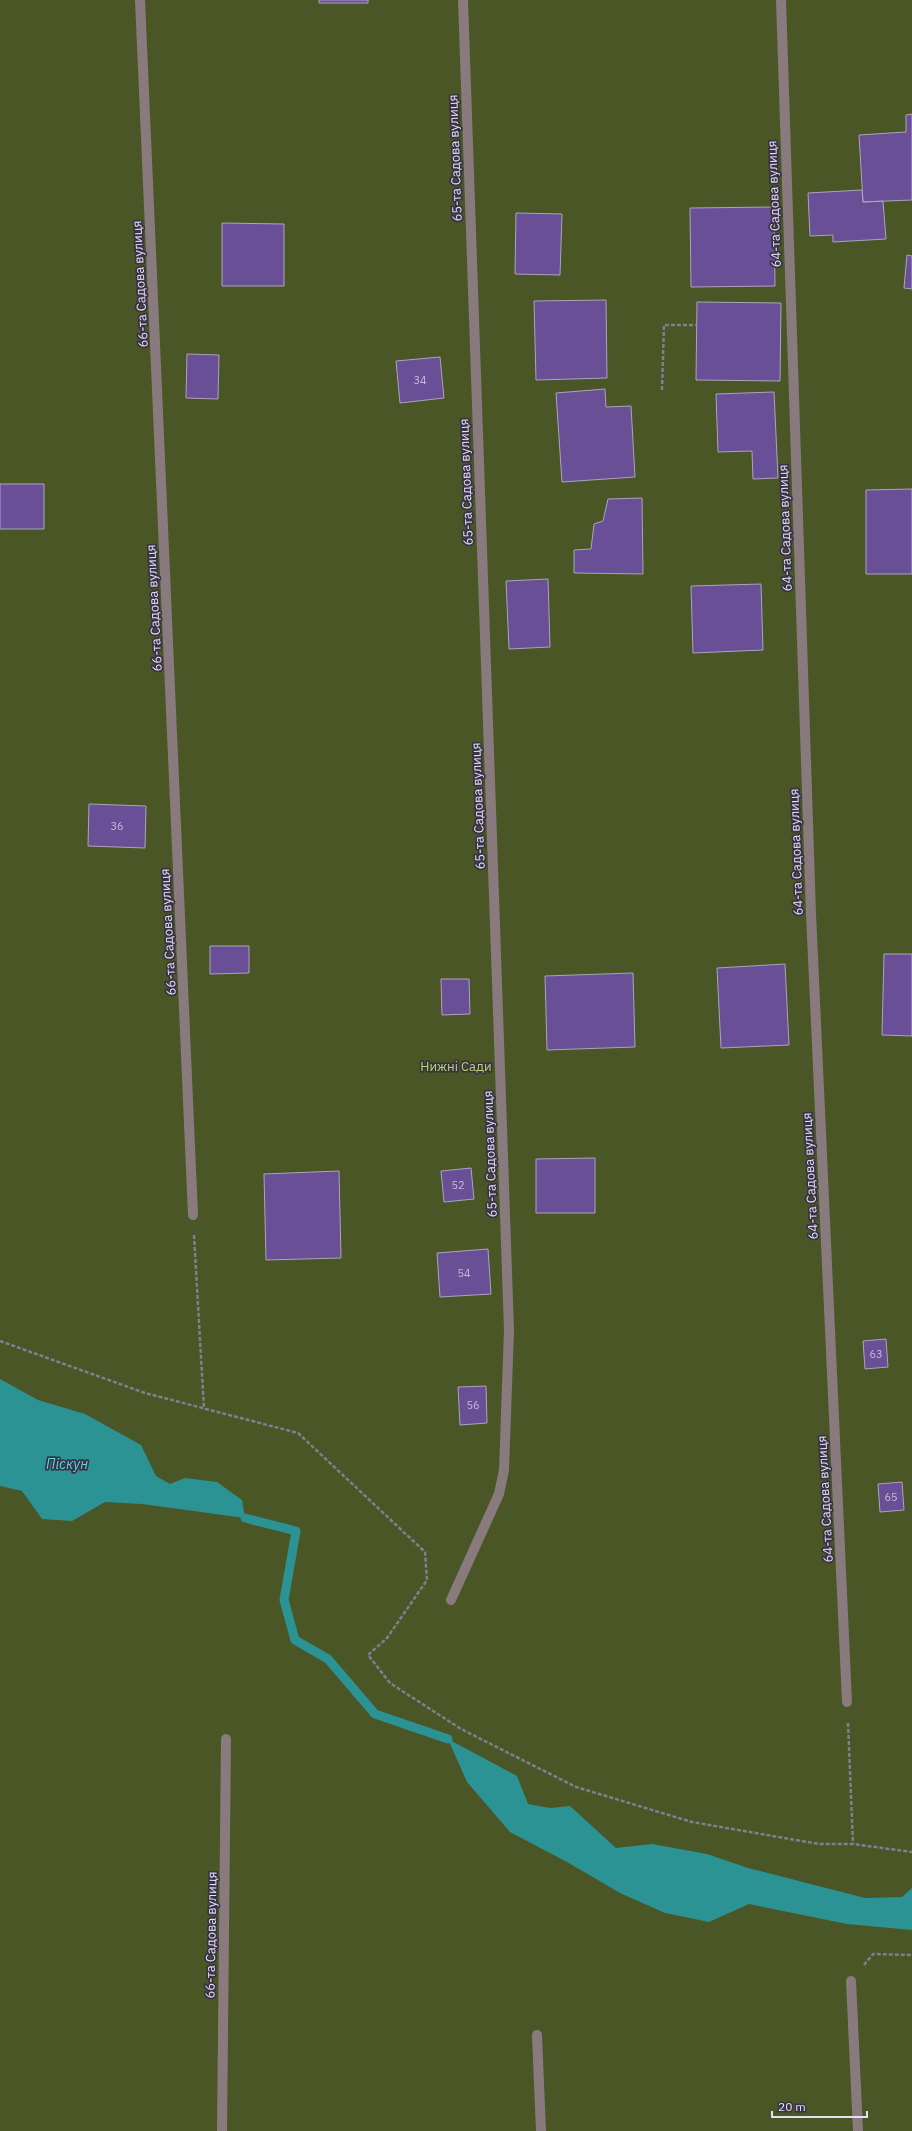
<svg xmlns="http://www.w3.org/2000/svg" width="912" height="2131" font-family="'IBM Plex Sans',sans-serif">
  <rect width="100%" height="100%" fill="#383147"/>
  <path fill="#4a5625" d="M0,0h912v2131h-912z"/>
  <path fill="#2c9395" d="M0,1379l38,21 47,14 56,31 15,31 14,8 15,-6 32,4 25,18 3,18 -103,-14 -37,-2 -33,19 -30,-2 -20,-28 -22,-5z
    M448,1739l69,37 11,28 22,4 20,-2 46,42 36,-4 55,10 41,14 117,30 37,-1 10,-9v42l-65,-6 -98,-20 -40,18 -44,-9 -45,-20 -53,-31 -57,-30 -43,-50z"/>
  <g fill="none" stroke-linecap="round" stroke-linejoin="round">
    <path stroke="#2c9395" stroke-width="9" d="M245,1518l51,13 -12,69 11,40 33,19 47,55 73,25"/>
  </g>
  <path fill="#694f96" stroke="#aba4be" d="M319,0h49v3h-49z
    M912,114v86l-49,2 -4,-67 47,-3v-17z
    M862,190l1,12 20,-1 3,38 -53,3v-7l-23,1 -2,-43z
    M774,207l1,79 -84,1 -1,-79z
    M516,213l46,1 -2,61 -45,-1z
    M222,223l62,1v62h-62z
    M907,255l5,1v33l-8,-1z
    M606,300l1,78 -71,2 -2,-79z
    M697,302l84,1 -1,78 -84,-1z
    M187,354l32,1 -1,44 -32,-1z
    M440,357l4,41 -44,5 -4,-42z
    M605,389l1,18 25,-1 4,71 -73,5 -6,-89z
    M774,392l4,86 -25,1 -1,-28 -34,1 -2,-58z
    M0,484h44v45h-44z
    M912,489v85h-46v-84z
    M642,498l1,76 -69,-1v-23l17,-1 3,-25 9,-3 5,-22z
    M548,579l2,68 -41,2 -3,-68z
    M761,584l2,66 -70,3 -2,-67z
    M89,804l57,2 -1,42 -57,-2z
    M210,946h39v27l-39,1z
    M884,954h28v82l-30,-1z
    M785,964l4,81 -68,3 -4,-80z
    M633,973l2,74 -88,3 -2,-74z
    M441,979h28l1,35 -28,1z
    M595,1158v55h-59v-54z
    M471,1168l3,31 -30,3 -3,-31z
    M339,1171l2,87 -75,2 -2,-86z
    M488,1249l3,45 -51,3 -3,-44z
    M886,1339l2,28 -23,2 -2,-28z
    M486,1386l1,37 -27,2 -2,-38z
    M902,1482l2,28 -24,2 -2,-28z"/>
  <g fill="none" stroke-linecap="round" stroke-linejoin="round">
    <path stroke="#827d90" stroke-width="2.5" stroke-dasharray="4 2" stroke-linecap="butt" d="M662,390l2,-65h32
      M194,1235l10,174
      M0,1341l145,52 153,40 127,119 2,28 -40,58 -19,17 22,28 71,46 115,58 116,35 127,22h34l59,8
      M848,1723l5,121
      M864,1965l9,-11 39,1"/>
    <path stroke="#897b7d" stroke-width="10" d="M140,0l53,1215
      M781,0l30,914 36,788
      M451,1600l48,-106 5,-24 5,-140 -46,-1330
      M851,1981l7,150
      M537,2035l4,96
      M222,2131l4,-392"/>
  </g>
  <g text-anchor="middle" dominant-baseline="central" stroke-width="3.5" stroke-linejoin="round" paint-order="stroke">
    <g font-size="11" fill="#c5bcd9">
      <text x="420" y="380">34</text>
      <text x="117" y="826">36</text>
      <text x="458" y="1185">52</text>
      <text x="464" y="1273">54</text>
      <text x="876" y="1354">63</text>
      <text x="473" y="1405">56</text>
      <text x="891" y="1497">65</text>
    </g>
    <g font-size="13" fill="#e4e0ef" stroke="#383147">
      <text transform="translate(455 158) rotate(-92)">65-та Садова вулиця</text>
      <text transform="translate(774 204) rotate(-92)">64-та Садова вулиця</text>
      <text transform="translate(140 284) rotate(-93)">66-та Садова вулиця</text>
      <text transform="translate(466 482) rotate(-92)">65-та Садова вулиця</text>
      <text transform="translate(785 528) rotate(-92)">64-та Садова вулиця</text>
      <text transform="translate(154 608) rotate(-93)">66-та Садова вулиця</text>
      <text transform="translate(478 806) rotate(-92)">65-та Садова вулиця</text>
      <text transform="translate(796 852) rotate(-92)">64-та Садова вулиця</text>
      <text transform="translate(168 932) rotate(-93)">66-та Садова вулиця</text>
      <text transform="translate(490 1154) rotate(-92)">65-та Садова вулиця</text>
      <text transform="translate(810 1176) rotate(-93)">64-та Садова вулиця</text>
      <text transform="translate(825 1499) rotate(-93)">64-та Садова вулиця</text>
      <text transform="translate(211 1935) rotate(-89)">66-та Садова вулиця</text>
    </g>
    <g font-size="13" fill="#bbd664" stroke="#383147">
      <text x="456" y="1066">Нижні Сади</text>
    </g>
    <g font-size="14" font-style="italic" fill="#57dcdf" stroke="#383147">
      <text x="67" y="1464">Піскун</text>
    </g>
  </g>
  <path d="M772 2111v6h95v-6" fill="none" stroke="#e4e0ef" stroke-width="2"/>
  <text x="778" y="2111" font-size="12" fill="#e4e0ef" stroke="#383147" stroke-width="3" paint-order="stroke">20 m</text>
</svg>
